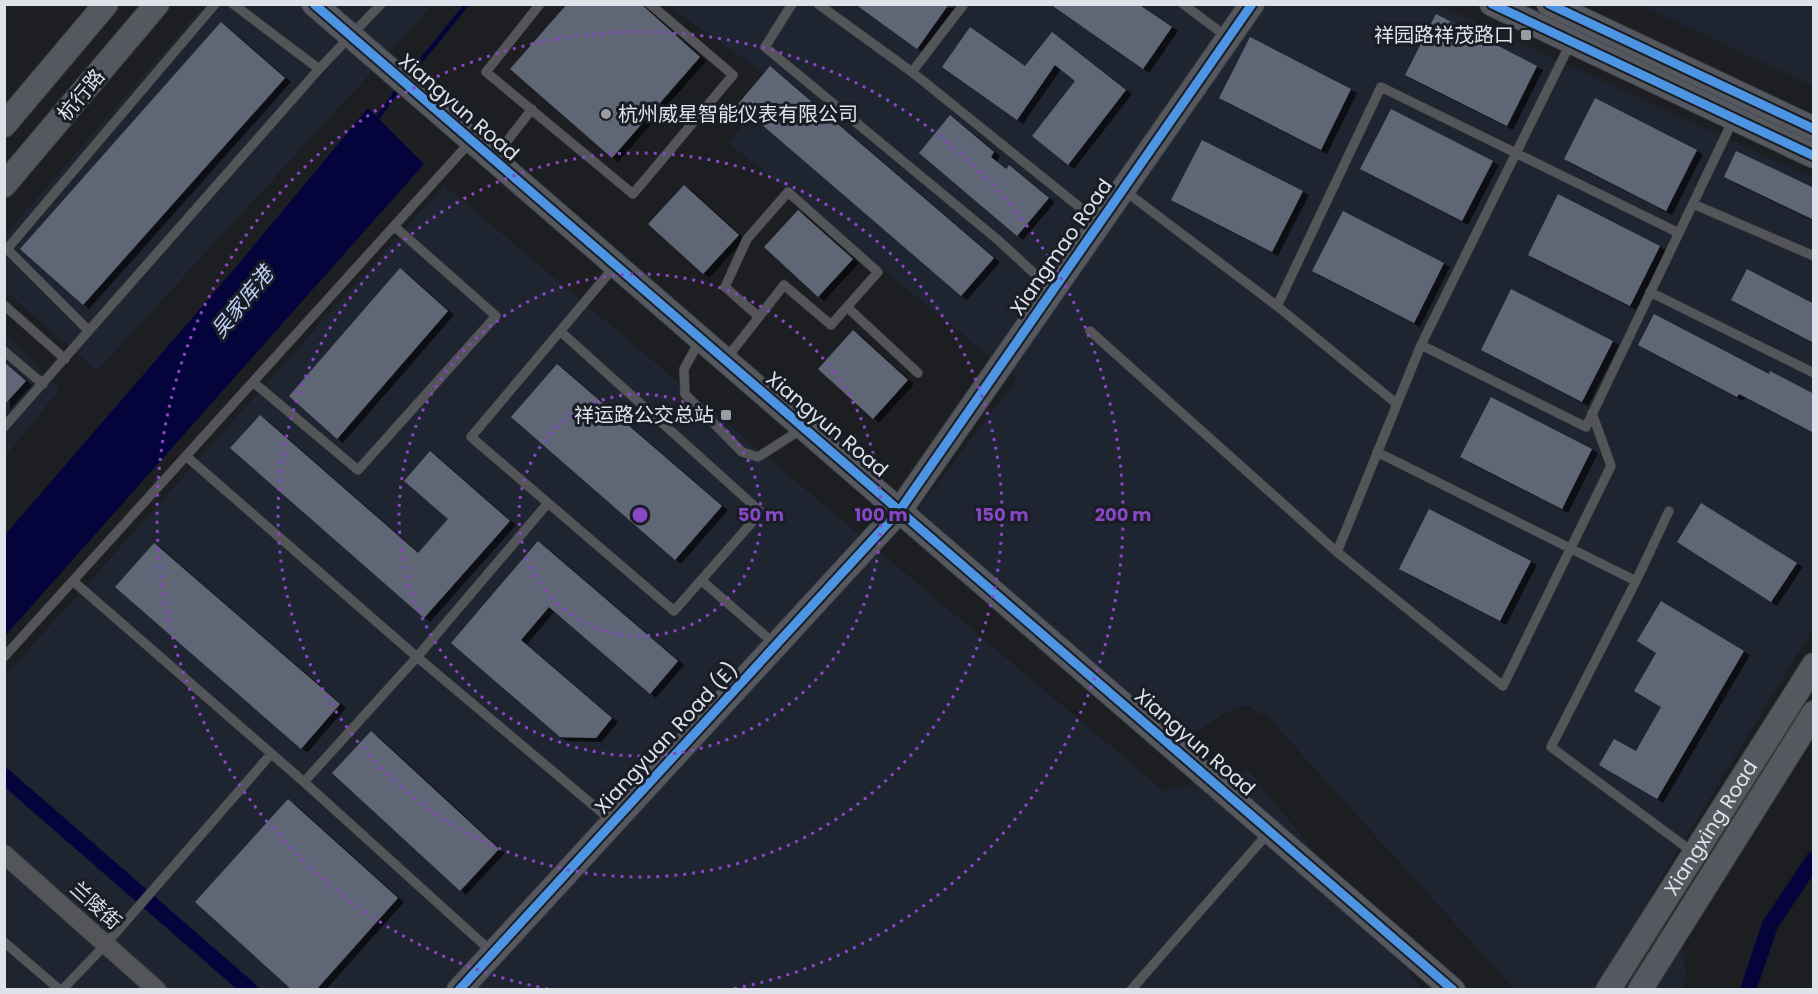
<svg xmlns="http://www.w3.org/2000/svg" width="1818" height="994" font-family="Poppins,'Noto Sans SC',sans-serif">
  <defs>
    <filter id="shadow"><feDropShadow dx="6" dy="4" stdDeviation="0" flood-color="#0009"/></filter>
  </defs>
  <rect width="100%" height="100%" fill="#1c1e22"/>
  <path fill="#1f2431" d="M204,5h229l-336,366 -92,-80v-56z
    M666,5h773l374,173v450l-166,274 36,51 3,21 -4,15h-168l-245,-271 -23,-13 -23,9 -40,26 -265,-231 99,-130 -288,-236 47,-62z
    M1640,5h173v81l-162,-76z
    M444,185l720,606 85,-21 173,219 -1417,1v-314z
    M5,333l55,56 -55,68z"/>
  <path fill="#04033c" d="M368,108l56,56 -419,472v-101l226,-262z"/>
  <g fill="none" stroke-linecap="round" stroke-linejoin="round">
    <path stroke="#04033c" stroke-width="4.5" d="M408,77l59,-73
      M374,123l25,-35"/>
    <path stroke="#04033c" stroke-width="16" d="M4,776l246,214
      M1748,990l22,-65 44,-66"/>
  </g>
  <path fill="#5f6676" filter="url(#shadow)" d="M567,4h74l59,53 -88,101 -102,-89z
    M855,4h94l-32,45z
    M1050,4h88l34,23 -29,42z
    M1436,14l101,52 -30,60 -102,-51z
    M221,22l64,56 -202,227 -63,-56z
    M970,27l55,39 27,-34 74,58 -58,75 -36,-29 43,-55 -20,-16 -38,55 -75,-53z
    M1250,37l101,52 -30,61 -102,-52z
    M770,66l224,192 -33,38 -223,-192z
    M1595,98l102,52 -31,61 -102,-52z
    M1391,109l102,52 -31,60 -102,-52z
    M950,115l44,37 -3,5 15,12 3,-4 40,33 -32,38 -98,-83z
    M1202,140l101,51 -31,61 -101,-52z
    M1736,151l78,37v32l-90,-43z
    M684,185l55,50 -36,39 -55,-50z
    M1558,194l102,52 -30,60 -102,-51z
    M798,210l55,49 -35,38 -54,-50z
    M1343,211l101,52 -30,60 -102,-52z
    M400,268l48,43 -111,128 -48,-43z
    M1747,269l67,35v39l-83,-43z
    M1511,289l102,52 -31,61 -101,-52z
    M1654,314l115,60 1,-3 44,23v39l-75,-39 -2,3 -99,-52z
    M853,330l55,50 -35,39 -55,-50z
    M4,362l22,19 -22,24z
    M557,364l165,142 -47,54 -164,-143z
    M1491,397l101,52 -30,60 -102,-52z
    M260,415l158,138 30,-34 -44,-38 26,-30 80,70 -86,97 -194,-170z
    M1701,503l96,60 -26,39 -94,-60z
    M1429,509l102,52 -31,60 -101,-52z
    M538,541l140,120 -28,33 -101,-87 -28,33 91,78 -16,20 -36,-1 -109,-94z
    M154,543l186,161 -39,45 -186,-162z
    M1661,601l83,50 -87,148 -58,-34 15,-26 22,12 25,-44 -27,-16 22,-38 -19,-12z
    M371,731l128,118 -39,42 -128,-118z
    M288,799l110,99 -82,92h-24l-97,-88z"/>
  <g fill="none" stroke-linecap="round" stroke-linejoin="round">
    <g stroke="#3a3c3f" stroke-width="10">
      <path id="lane" d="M233,4l86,65
        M540,4l-54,68 147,122 100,-119 -83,-71
        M792,4l-27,43 233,193 53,49
        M818,4l94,68 186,150
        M1183,4l44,33
        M912,72l52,-68
        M494,158l38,-49
        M1125,191l152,115 120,98
        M1693,204l121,52
        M1650,292l164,81
        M4,305l61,54
        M1277,306l104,-219 298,146
        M847,307l71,66
        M89,331l-82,-82 208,-245
        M560,331l201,181 -87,99 -203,-174 144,-171
        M1090,331l247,221 166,134 108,-220 -19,-53
        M700,340l-16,29 1,25 57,58 16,5 44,-28
        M1421,345l165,82 148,-309
        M4,351l39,33
        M726,359l58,-74 47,40 47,-53 -90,-80 -41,47 -22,48 34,30
        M253,382l105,88 138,-154 -102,-90
        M4,427l315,-358 62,-65
        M1377,452l259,129
        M186,456l231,201 -113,125
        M548,503l-131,154 195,164
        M1669,511l-33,70 -85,166 143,106
        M1337,552l84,-207 150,-303
        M701,580l75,65
        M73,581l231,201 189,171
        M4,657l467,-516
        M4,942l56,48
        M62,990l44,-46 165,-190
        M1131,990l139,-159"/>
    </g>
    <g stroke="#3a3c3f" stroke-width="20">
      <path id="street" d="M4,854l153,136"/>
    </g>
    <g stroke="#3a3c3f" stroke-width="26">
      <g id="secondary">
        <path d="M314,4l1139,986"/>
        <path d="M1492,4l322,152"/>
        <path d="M1549,4l265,125"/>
        <path d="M4,125l102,-121"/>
        <path d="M4,185l153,-181"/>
        <path d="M459,990l441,-480 352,-506"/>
        <path id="s1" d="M1608,990l206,-325"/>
        <path d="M1640,990l174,-277"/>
      </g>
    </g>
    <use href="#lane" stroke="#535559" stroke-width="9"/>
    <use href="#street" stroke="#535559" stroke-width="18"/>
    <use href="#secondary" stroke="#55585e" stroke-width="24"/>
    <g stroke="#191d25" stroke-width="13">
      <path id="cycleway" d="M314,4l1139,986
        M1492,4l322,152
        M1549,4l265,125
        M459,990l441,-480 352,-506"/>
    </g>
    <use href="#cycleway" stroke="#4d94e3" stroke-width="9"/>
  </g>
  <g fill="none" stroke="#8a47c5" stroke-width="3" stroke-dasharray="3 6">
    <circle cx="640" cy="515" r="121"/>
    <circle cx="640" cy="515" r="241"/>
    <circle cx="640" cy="515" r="362"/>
    <path d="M548 989A483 483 0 1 1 732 989"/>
  </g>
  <g fill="#9b9da3" stroke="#191d25" stroke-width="2">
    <rect x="1520" y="29" width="12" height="12" rx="3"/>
    <circle cx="606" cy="114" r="6"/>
    <rect x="720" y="409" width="12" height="12" rx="3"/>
  </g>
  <g text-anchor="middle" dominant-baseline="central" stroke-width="6" stroke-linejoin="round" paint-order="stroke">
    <g font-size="20" fill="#dfe2e8" stroke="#191d25" text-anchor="end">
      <text x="1514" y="35">祥园路祥茂路口</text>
      <text x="618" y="114" text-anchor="start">杭州威星智能仪表有限公司</text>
      <text x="714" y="415">祥运路公交总站</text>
    </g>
    <g font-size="20" fill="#dfe2e8" stroke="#191d25">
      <text transform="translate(81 95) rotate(-50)">杭行路</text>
      <text transform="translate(459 107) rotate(41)">Xiangyun Road</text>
      <text transform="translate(1061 247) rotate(-55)">Xiangmao Road</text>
      <text transform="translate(827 424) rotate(40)">Xiangyun Road</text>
      <text transform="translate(666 738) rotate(-47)">Xiangyuan Road (E)</text>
      <text transform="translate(1195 742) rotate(41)">Xiangyun Road</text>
      <text stroke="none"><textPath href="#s1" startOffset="192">Xiangxing Road</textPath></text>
      <text transform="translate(96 905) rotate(42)">兰陵街</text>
    </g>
    <g font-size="21" font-style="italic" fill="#c0d2f9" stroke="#191d25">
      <text transform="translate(242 302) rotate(-51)">吴家库港</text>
    </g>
  </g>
  <circle cx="640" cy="515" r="9" fill="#8a47c5" stroke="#191d25" stroke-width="3"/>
  <g font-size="18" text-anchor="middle" font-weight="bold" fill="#8a47c5" stroke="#191d25" stroke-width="6" stroke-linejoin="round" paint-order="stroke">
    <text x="761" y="521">50 m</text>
    <text x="881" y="521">100 m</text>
    <text x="1002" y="521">150 m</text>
    <text x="1123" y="521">200 m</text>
  </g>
  <rect width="1818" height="994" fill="none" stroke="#dfe2e8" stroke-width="12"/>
</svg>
